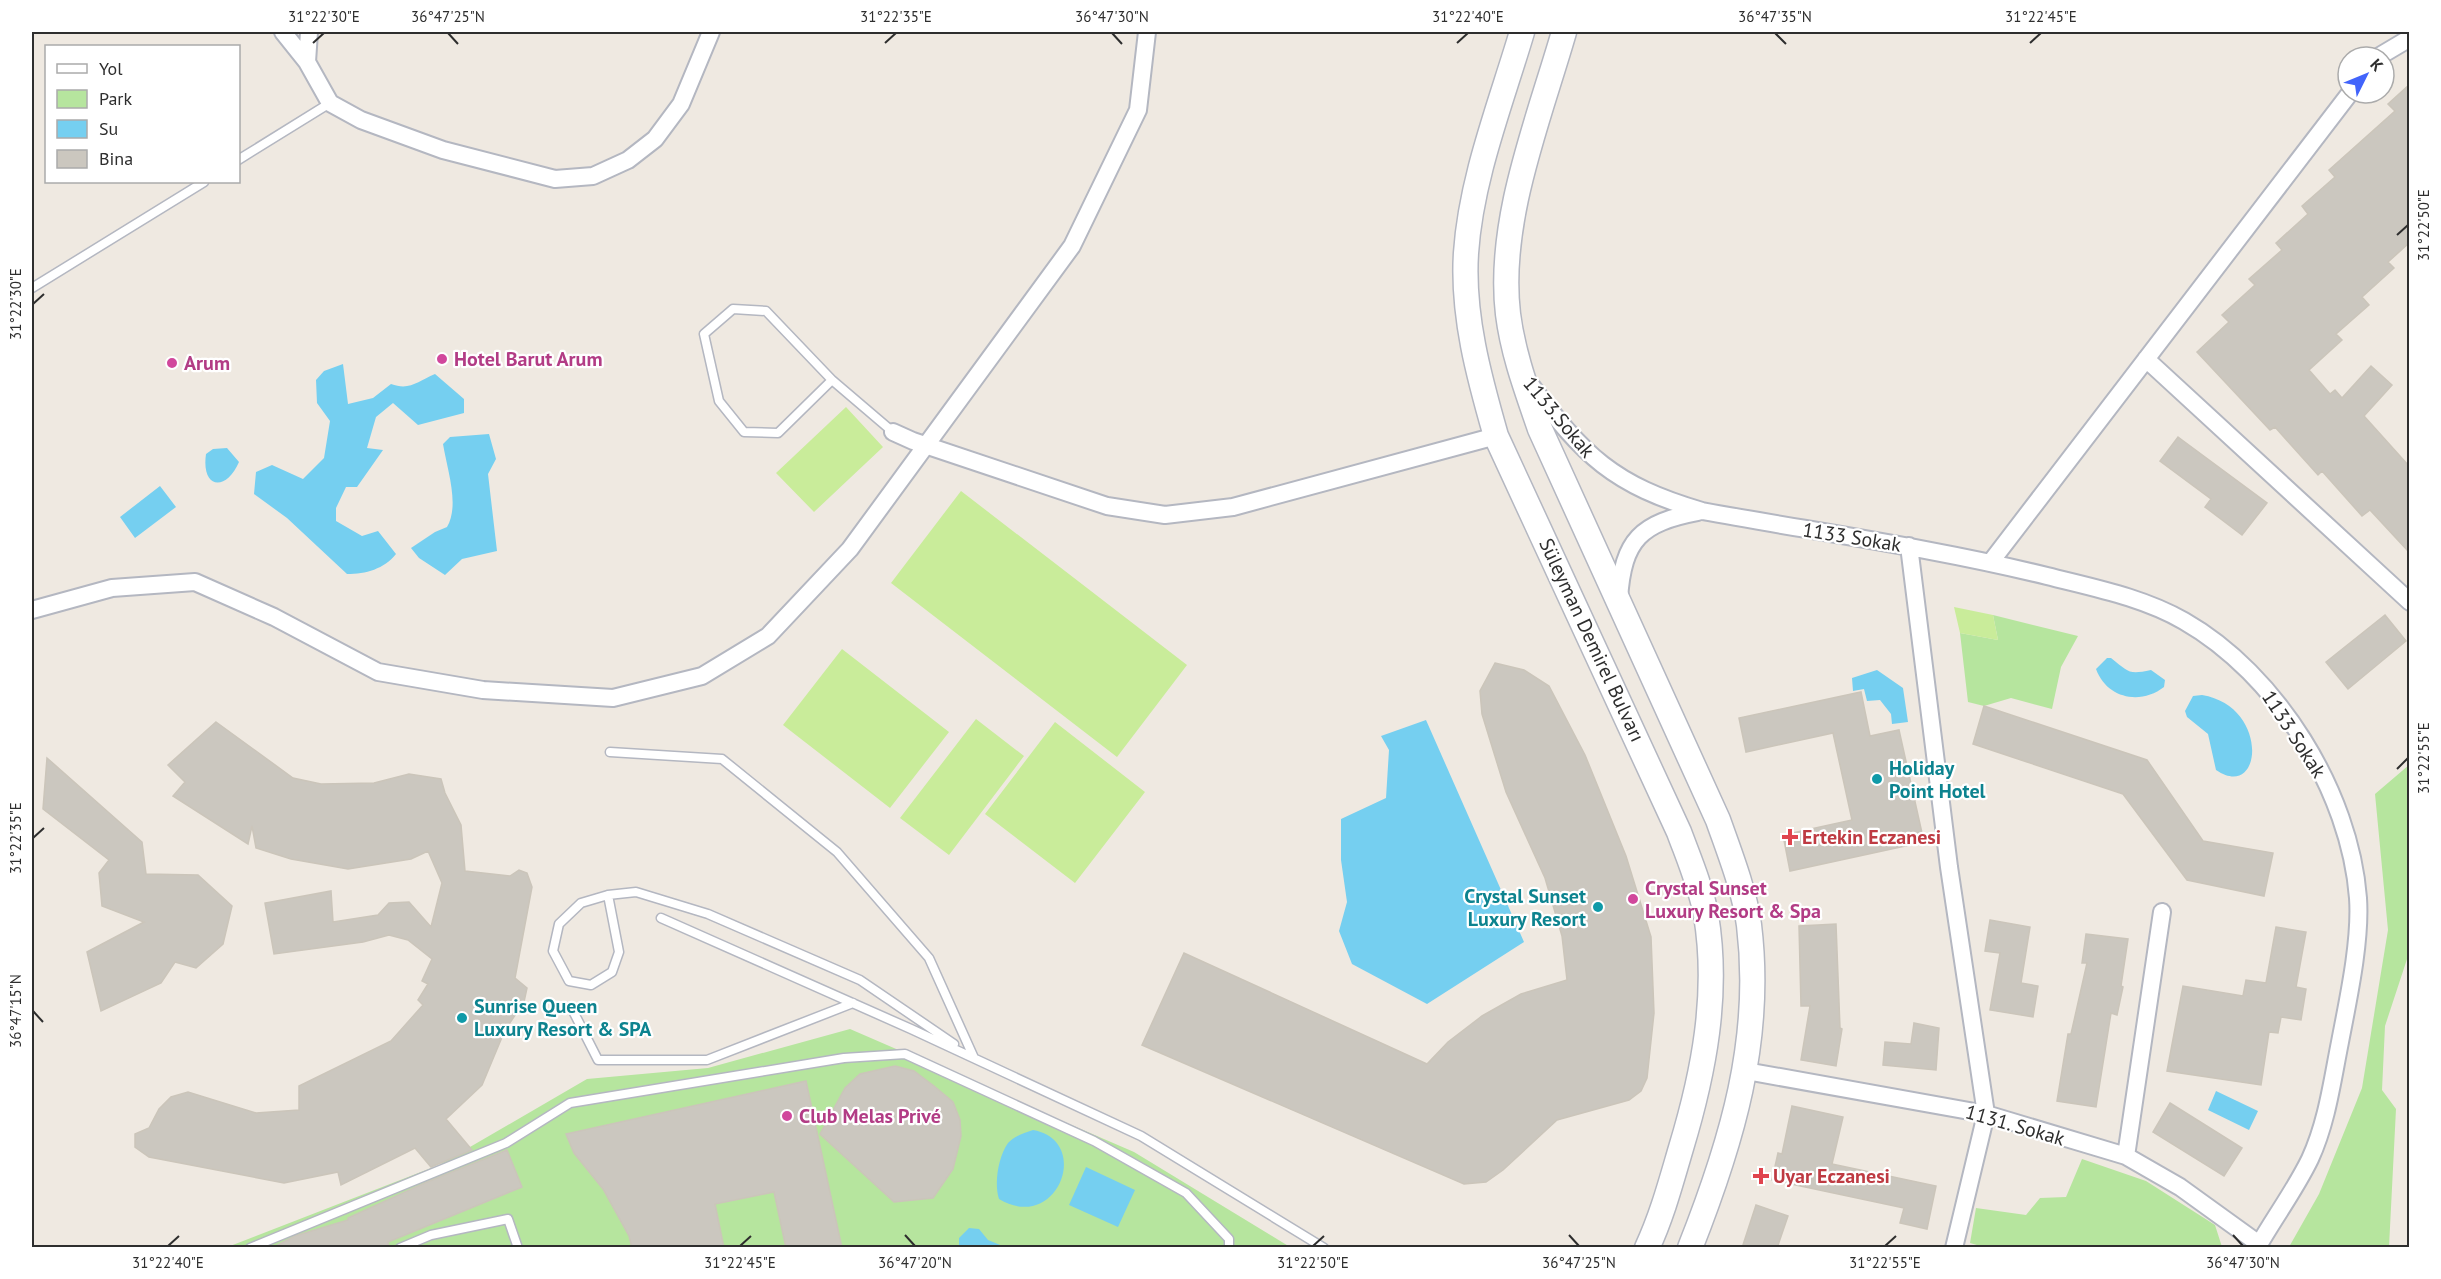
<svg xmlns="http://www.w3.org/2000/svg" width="2441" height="1279" font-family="'PT Sans',sans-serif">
  <rect width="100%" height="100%" fill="#efe9e1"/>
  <path fill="#b6e59e" d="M1993,615l85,21 -17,31 -9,42 -41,-11 -27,8 -16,-4 -8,-69 38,7z
    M2409,765v188l-24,73 -3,64 14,19 -7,138h-100l30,-53 43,-106 26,-158 -13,-136z
    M850,1029l284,123 156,95 -1065,1 214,-83 148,-86 121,-11z
    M2082,1159l64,22 69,44 7,22 -235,1 -17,-5 6,-35 50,7 14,-17 26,-1z"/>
  <path fill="#c9ec9a" d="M846,407l37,40 -69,65 -38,-39z
    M961,491l226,174 -70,92 -226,-174z
    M1954,607l39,8 5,25 -38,-7z
    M842,649l107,83 -59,76 -107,-83z
    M976,719l48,37 -75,99 -49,-37z
    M1055,722l90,70 -70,91 -90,-69z"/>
  <path fill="#75cff0" d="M343,364l5,40 25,-6 18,-14c19,7 27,-3 44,-10l29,25v14l-46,12 -25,-22 -17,14 -9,31 16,2 -26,37h-11l-10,21v13l26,15 16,-5 18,23c-12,15 -30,20 -49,20l-60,-56 -33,-24 2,-22 16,-7 31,14 21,-21 6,-37 -13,-18 -1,-23 8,-9z
    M489,434l7,25 -8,15 9,77 -35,8 -17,16 -26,-17 -8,-10 24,-16 12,-5c13,-22 0,-58 -4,-83l7,-7z
    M227,448l12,14c-13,30 -38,27 -33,-8l7,-5z
    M160,486l16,21 -41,31 -15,-21z
    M2107,658h4c18,14 17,17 40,12l14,10 -1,7c-23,18 -57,12 -68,-18z
    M1877,670l26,18 5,34 -16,2 -1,-10 -11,-14 -13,1 -3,-12 -11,2 -1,-13z
    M2202,695c68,11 61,107 14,75l-8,-36 -21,-17 -2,-6 8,-15z
    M1426,720l98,222 -97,62 -75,-40 -13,-33 8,-29 -6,-42v-41l45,-21 3,-48 -8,-14z
    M2216,1091l42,20 -9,19 -41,-20z
    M1033,1130c60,11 24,104 -34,69 -5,-15 -1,-42 9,-56 6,-7 16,-10 25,-13z
    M1086,1167l49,23 -17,37 -49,-22z
    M969,1228l10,1 9,11 17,7h-46v-9z"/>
  <path fill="#cbc7bf" stroke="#cbc5ba" stroke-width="1.5" d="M2409,85v158l-21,19 6,6 -32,29 7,8 -33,29 6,6 -33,30 21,24 5,-4 7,8 29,-32 21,19 -28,31 45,50v86l-39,-42 -8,6 -40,-45 -4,4 -43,-48 -5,3 -73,-78 32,-30 -7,-7 33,-30 -6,-6 33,-29 -6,-7 32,-29 -6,-8 33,-29 -6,-7 66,-59 -7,-7z
    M2178,437l89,66 -25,32 -37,-28 6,-8 -51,-38z
    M2385,615l21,26 -58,48 -22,-27z
    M1495,663l29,7 25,16 36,69 41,101 25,81 3,76 -7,65 -6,13 -12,9 -72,20 -54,50 -17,12 -22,2 -322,-139 42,-92 243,111 21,-22 34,-26 39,-22 46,-14 -5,-44 -17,-58 -39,-86 -24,-78 -2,-23z
    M1861,692l9,44 29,-6 25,112 -134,29 -7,-36 69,-15 -19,-87 -87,19 -7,-34z
    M1984,706l163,54 56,81 70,12 -9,43 -77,-16 -64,-86 -150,-50z
    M216,722l77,56 28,6 53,-1 35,-9 32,5 4,14 16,32 4,46 45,5 9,-6 8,3 5,14 -17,91 12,10 -3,14 -19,28 -23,55 -36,34 26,31 -41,17 -16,-19 -74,37 -3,-13 -54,11 -135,-26 -14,-10v-13l14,-6 10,-19 12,-12 17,-5 68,21 43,-3v-24l92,-45 32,-36 -5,-5 10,-16 -6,-3 10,-22 -24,-19 -19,-5 -26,7 -89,12 -9,-51 66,-12 2,31 45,-7 11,-12 20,-1 22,25 11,-44 -14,-32 -17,8 -63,10 -57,-10 -35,-11 -4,-22 -4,18 -75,-48 12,-14 -17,-17z
    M47,758l95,84 4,32 52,1 34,31 -9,38 -27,24 -21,-6 -14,21 -60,28 -14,-59 57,-30 -42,-16 -3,-33 10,-13 -66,-51z
    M1990,920l40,7 -9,56 17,3 -5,31 -43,-7 10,-57 -15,-2z
    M1836,924l4,104 2,1 -6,37 -35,-6 9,-54h-9l-2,-80z
    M2276,927l30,5 -10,55 10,2 -5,31 -20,-3 -3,16 -9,-1 -8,53 -94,-14 16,-85 60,10 3,-16 20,3z
    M2086,934l42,5 -7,47 2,1 -6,28 -6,-2 -15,94 -39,-6 11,-67h3l16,-71h-5z
    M1914,1023l25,5 -3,42 -53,-5 2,-23 26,2z
    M895,1066l19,5 20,15 19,16 7,18 1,16 -8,33 -20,29 -39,4 -74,-68 25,-46 15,-14z
    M806,1081l36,167h-56l-12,-56 -59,12 9,44h-92l-3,-12 -26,-47 -29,-36 -8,-19z
    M2170,1103l72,45 -18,28 -71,-44z
    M1792,1106l51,11 -11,47 104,22 -9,43 -27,-6 4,-15 -132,-28 6,-27 4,1z
    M507,1150l15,37 -134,55 1,6h-117l23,-12 53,-16v-2l79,-36z
    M1756,1205l32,11 -11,32h-35z"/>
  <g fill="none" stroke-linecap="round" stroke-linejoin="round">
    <g stroke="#b4b7c1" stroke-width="11">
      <path id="lane" d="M238,160l92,-57
        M32,288l172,-106
        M832,380l-66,-69 -33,-2 -29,25 15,67 25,31 34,1 54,-53 61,52
        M610,752l112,7 115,93 92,106 45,100
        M608,895l11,57 -7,20 -21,13 -22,-4 -16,-30 6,-27 22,-21 27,-8 28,-3 72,22 152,66 94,64
        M661,918l250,111 230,107 183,112
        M571,1007l27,53h109l146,-57
        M250,1248l256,-105 64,-40 274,-45 61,-4 189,87 92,52 43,46v9
        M400,1248l31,-13 77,-16 10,29"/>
    </g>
    <g stroke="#b4b7c1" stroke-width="20">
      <path id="street" d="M283,32l24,30 23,41 31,17 82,30 112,29 38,-3 35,-16 27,-21 26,-35 30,-72
        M2378,57l32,-19
        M307,62l2,-30
        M2146,359l264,243
        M1530,384c54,72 83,101 172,127 115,21 231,37 345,65 47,12 95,21 137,45 93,53 166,171 174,277 3,43 -10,102 -18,144 -8,40 -13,80 -30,117 -15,31 -36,59 -53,89
        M893,432l20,9 194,65 58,9 68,-8 263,-71
        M1909,546l40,321 37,247 -32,134
        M1990,563l360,-470
        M1619,599c4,-60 22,-76 79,-87
        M32,610l80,-22 83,-6 79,35 104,55 105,18 130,8 89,-22 66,-40 82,-87 222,-303 66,-136 9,-78
        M1746,1071l240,43 140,42 54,31 79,57
        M2126,1156l36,-244"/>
    </g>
    <g stroke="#b4b7c1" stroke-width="27">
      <path id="secondary" d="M1522,32c-21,71 -51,146 -56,221 -4,62 13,124 30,183l183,396c10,27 22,55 27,83 13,79 -2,157 -25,233 -10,34 -19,68 -34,100
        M1564,32c-25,87 -67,189 -56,282 5,40 19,77 32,115l178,391c12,34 26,69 31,105 14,114 -17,217 -59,323"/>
    </g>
    <use href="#lane" stroke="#fff" stroke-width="8"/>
    <use href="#street" stroke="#fff" stroke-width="16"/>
    <use href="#secondary" stroke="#fff" stroke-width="24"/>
  </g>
  <path fill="none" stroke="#2e2e2e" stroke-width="2" d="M448,33l10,11M1112,33l10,11M1775,33l11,11M313,43l11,-10M885,43l11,-10M1457,43l11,-10M2030,43l11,-10M2397,235l11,-10M33,304l11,-10M2397,769l11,-11M33,838l11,-10M33,1011l10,11M905,1235l10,11M1569,1235l10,11M2233,1235l10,11M168,1246l11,-10M740,1246l11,-10M1313,1246l11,-10M1885,1246l11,-10"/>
  <g fill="#d1479c" stroke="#fff" stroke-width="2">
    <circle cx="442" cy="359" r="6"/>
    <circle cx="172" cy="363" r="6"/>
    <circle cx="1633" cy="899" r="6"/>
    <circle cx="787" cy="1116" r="6"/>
  </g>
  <g fill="#0f9aa8" stroke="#fff" stroke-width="2">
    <circle cx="1877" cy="779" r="6"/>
    <circle cx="1598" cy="907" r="6"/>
    <circle cx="462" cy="1018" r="6"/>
  </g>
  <g fill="#e0444e" stroke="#fff" stroke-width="2">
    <path d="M1787 828h6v6h6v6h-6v6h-6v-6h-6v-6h6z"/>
    <path d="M1758 1167h6v6h6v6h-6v6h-6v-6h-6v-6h6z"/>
  </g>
  <g text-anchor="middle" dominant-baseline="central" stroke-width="4.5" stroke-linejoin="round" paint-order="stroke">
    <g font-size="20" font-weight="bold" fill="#b23c85" stroke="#fff" text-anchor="start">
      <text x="454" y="359">Hotel Barut Arum</text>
      <text x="184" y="363">Arum</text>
      <text x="1645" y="888">Crystal Sunset<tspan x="1645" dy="23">Luxury Resort &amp; Spa</tspan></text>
      <text x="799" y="1116">Club Melas Privé</text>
    </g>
    <g font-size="20" fill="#2e2e2e" stroke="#fff">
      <text transform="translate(1559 417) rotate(50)">1133.Sokak</text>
      <text transform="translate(1852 537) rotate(9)">1133 Sokak</text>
      <text transform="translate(1592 640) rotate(65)">Süleyman Demirel Bulvarı</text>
      <text transform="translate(2294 734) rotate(57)">1133 Sokak</text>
      <text transform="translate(2015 1125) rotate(16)">1131. Sokak</text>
    </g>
    <g font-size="20" font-weight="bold" fill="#0d838f" stroke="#fff" text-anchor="start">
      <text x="1889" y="768">Holiday<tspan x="1889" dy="23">Point Hotel</tspan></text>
      <text x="1586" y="896" text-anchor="end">Crystal Sunset<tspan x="1586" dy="23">Luxury Resort</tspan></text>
      <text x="474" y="1006">Sunrise Queen<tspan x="474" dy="23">Luxury Resort &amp; SPA</tspan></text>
    </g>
    <g font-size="20" font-weight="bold" fill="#be3a42" stroke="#fff" text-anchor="start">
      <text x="1802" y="837">Ertekin Eczanesi</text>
      <text x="1773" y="1176">Uyar Eczanesi</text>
    </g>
  </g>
  <rect width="2441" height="1279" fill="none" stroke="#ffffff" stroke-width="66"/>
  <rect x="45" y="45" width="195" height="138" fill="#ffffff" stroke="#ababab" stroke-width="1.5"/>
  <rect x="57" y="64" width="30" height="9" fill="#ffffff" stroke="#ababab" stroke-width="1.5"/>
  <text x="99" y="75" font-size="18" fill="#2e2e2e">Yol</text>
  <rect x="57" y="90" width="30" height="18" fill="#b6e59e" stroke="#ababab" stroke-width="1.5"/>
  <text x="99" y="105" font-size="18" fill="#2e2e2e">Park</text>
  <rect x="57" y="120" width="30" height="18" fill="#75cff0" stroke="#ababab" stroke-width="1.5"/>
  <text x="99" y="135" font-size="18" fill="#2e2e2e">Su</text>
  <rect x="57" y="150" width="30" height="18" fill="#cbc7bf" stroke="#ababab" stroke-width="1.5"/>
  <text x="99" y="165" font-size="18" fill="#2e2e2e">Bina</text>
  <g transform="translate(2366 75) rotate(47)"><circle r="28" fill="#ffffff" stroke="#ababab" stroke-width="1.5"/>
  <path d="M0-4.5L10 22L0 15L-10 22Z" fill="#4264fb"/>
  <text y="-9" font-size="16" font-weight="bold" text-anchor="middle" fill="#2e2e2e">K</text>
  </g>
  <rect x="33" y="33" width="2375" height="1213" fill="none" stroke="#2e2e2e" stroke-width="2"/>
  <g font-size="15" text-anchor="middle" fill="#2e2e2e">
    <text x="324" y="22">31°22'30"E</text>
    <text x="448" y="22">36°47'25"N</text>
    <text x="896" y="22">31°22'35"E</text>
    <text x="1112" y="22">36°47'30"N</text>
    <text x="1468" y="22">31°22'40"E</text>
    <text x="1775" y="22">36°47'35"N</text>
    <text x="2041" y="22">31°22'45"E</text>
    <text transform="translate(2424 225) rotate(-90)" y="5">31°22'50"E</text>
    <text transform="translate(16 304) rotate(-90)" y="5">31°22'30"E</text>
    <text transform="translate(2424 758) rotate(-90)" y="5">31°22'55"E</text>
    <text transform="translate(16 838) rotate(-90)" y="5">31°22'35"E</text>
    <text transform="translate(16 1011) rotate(-90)" y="5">36°47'15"N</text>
    <text x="168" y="1268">31°22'40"E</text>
    <text x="740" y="1268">31°22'45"E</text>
    <text x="915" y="1268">36°47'20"N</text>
    <text x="1313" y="1268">31°22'50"E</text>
    <text x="1579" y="1268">36°47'25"N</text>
    <text x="1885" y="1268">31°22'55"E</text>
    <text x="2243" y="1268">36°47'30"N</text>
  </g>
</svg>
